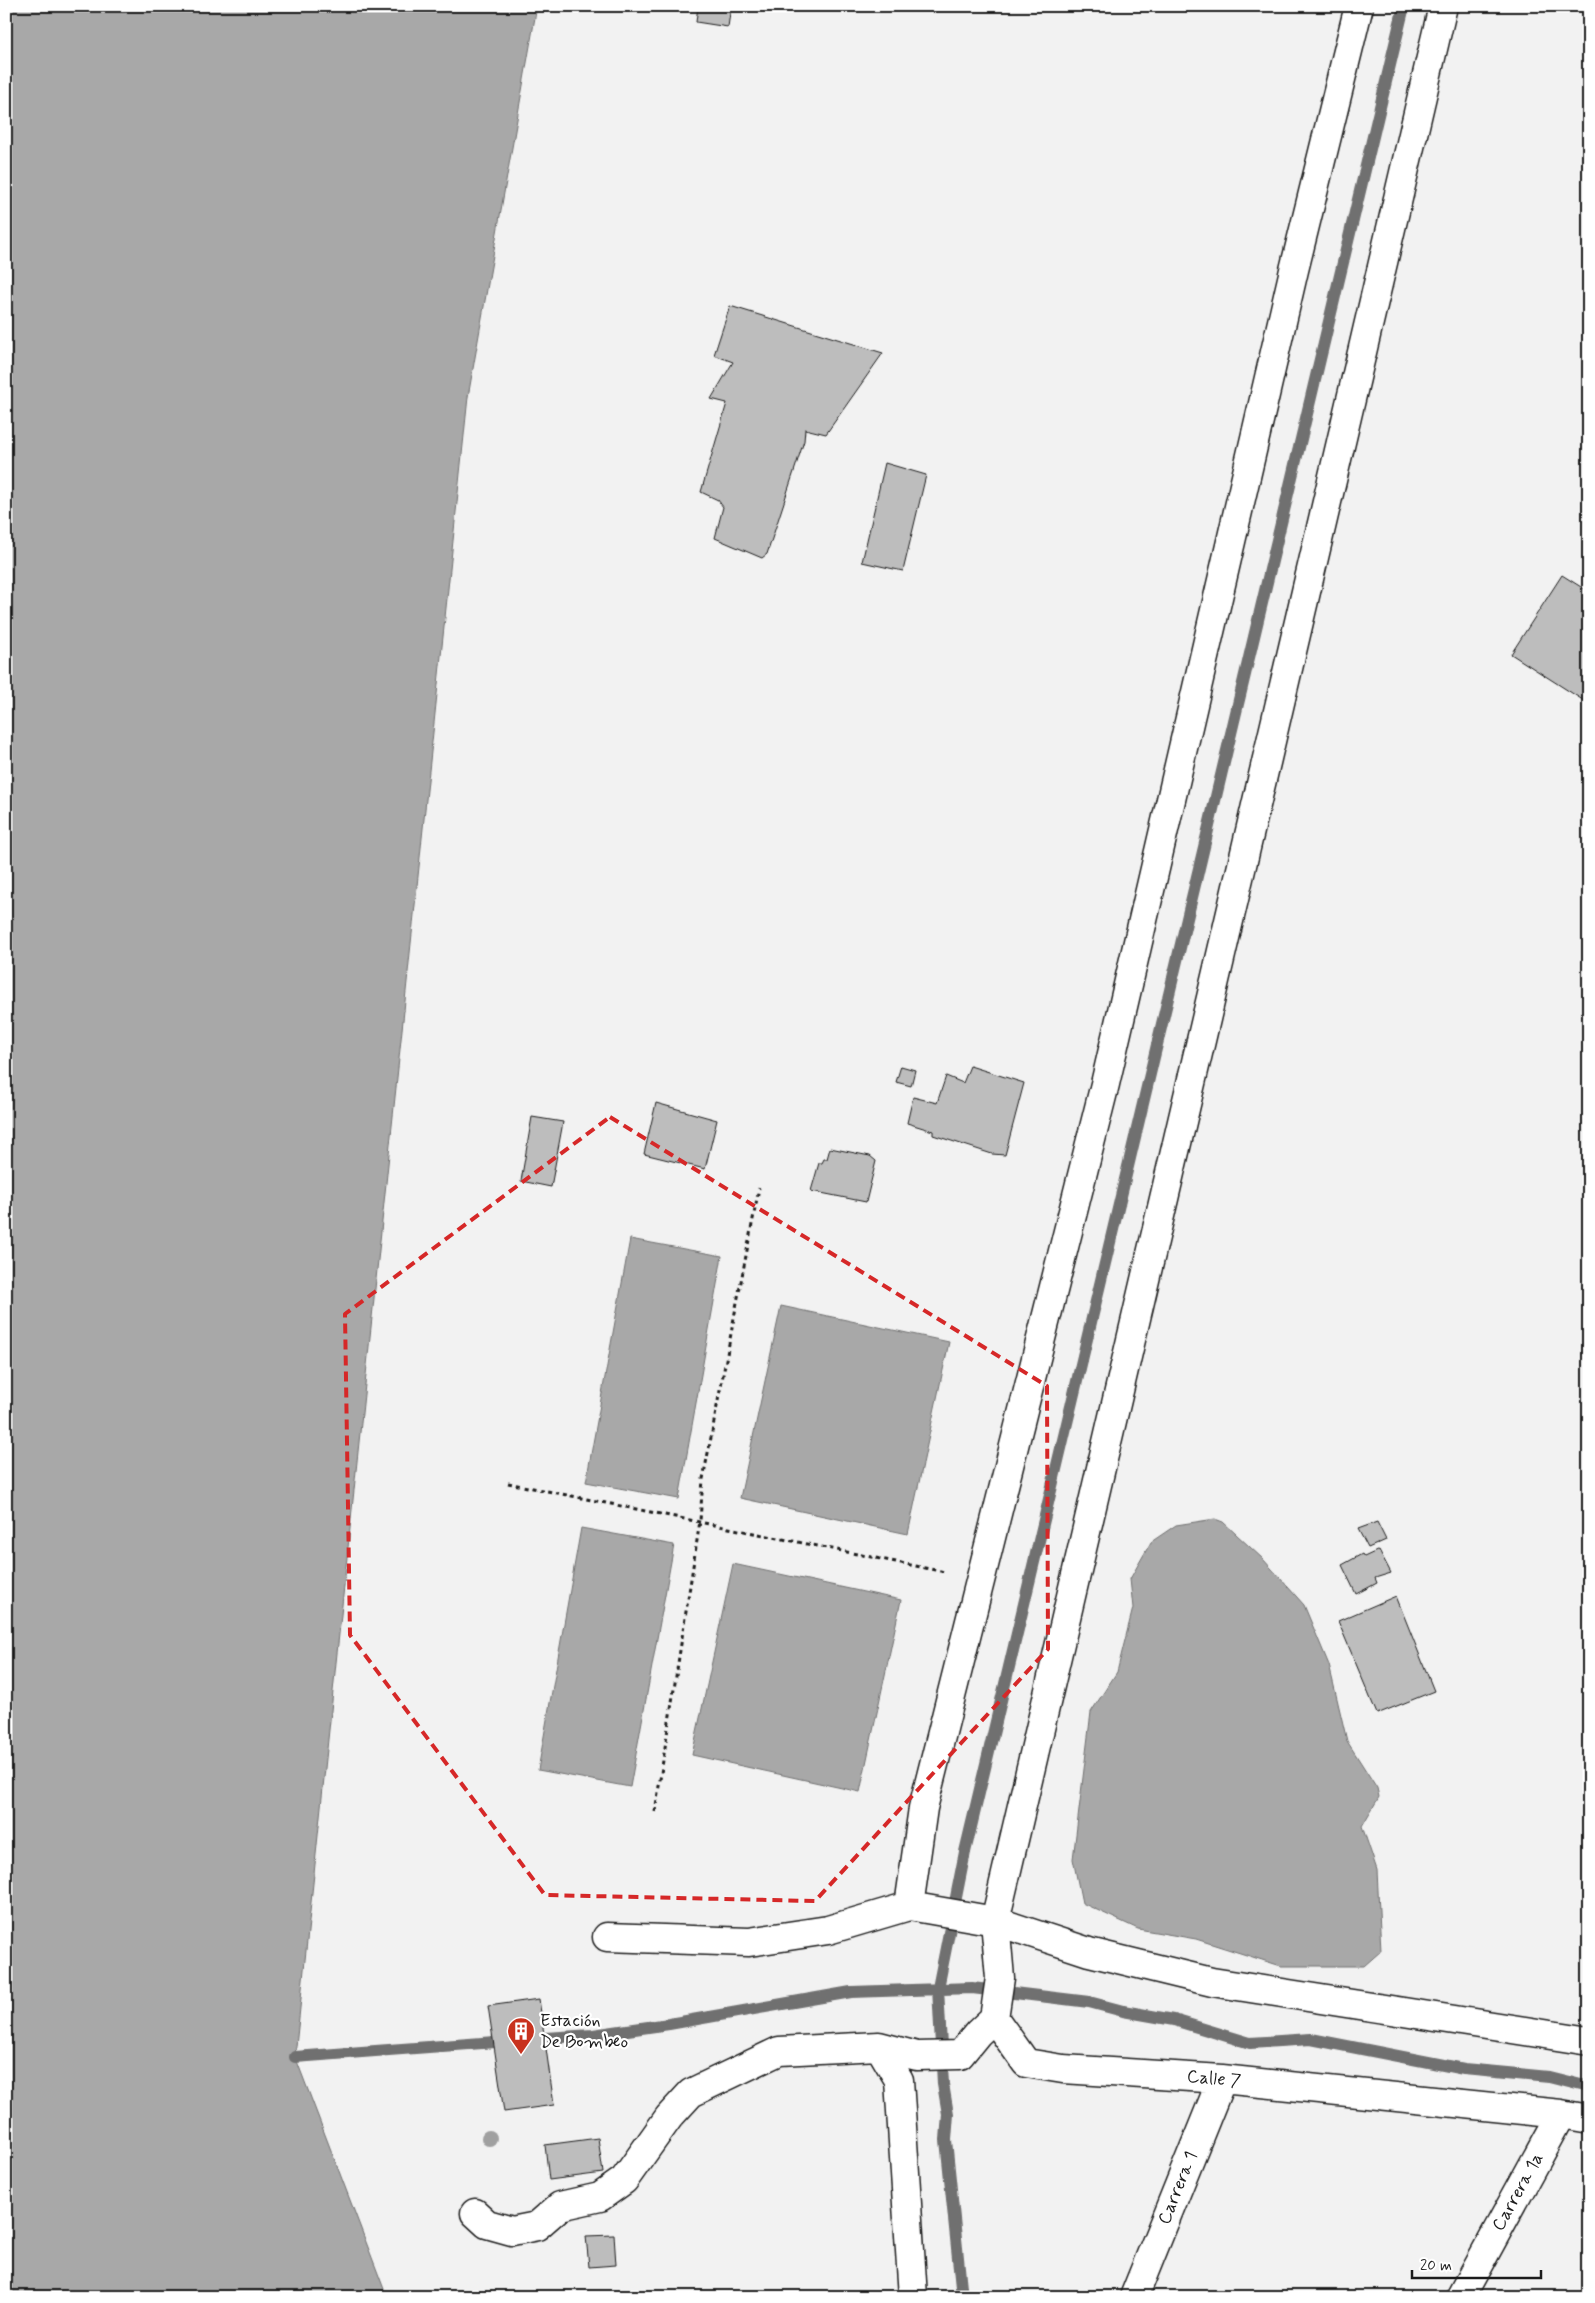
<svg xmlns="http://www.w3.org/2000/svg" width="1595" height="2303" font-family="Mynerve,sans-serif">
  <rect width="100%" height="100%" fill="#f2f2f2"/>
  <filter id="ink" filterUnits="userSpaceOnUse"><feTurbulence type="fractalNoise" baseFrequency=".02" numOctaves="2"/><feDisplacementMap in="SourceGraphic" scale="10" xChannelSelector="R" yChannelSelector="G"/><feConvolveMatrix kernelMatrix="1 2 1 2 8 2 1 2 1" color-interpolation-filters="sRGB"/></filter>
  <g filter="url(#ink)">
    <path fill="#a8a8a8" stroke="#707070" d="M6,6h531l-69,391 -173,1659 92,241h-381z
      M630,1239l92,17 -43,243 -93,-17z
      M781,1306l168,36 -41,192 -168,-36z
      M1215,1519l8,3 40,37 41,46 25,60 18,76 30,47 2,9 -17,29 15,44 4,81 -17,15h-83l-85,-27 -58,-10 -56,-26 -9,-44 18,-147 26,-40 16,-64 -3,-29 21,-37 25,-17z
      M581,1528l93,17 -44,242 -92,-17z
      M733,1564l168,36 -41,192 -168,-37z"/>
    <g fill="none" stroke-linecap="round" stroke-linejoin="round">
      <path stroke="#707070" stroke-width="12" d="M529,2039l64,-4 76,-11 182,-32 121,-4 117,14 34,9 51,9 76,23 61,-4 153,30 85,8 40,10
        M295,2057l214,-16
        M962,2297l-16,-157 2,-26 -5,-30 -5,-96 27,-136 439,-1846"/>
    </g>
    <path fill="#bdbdbd" stroke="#1c1c1c" d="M698,6h33l-3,21 -32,-5z
      M730,306l153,47 -57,81 -21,-5 -1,12 -37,113 -5,4 -47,-20 8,-31 -5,-7 -17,-8 26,-89 -16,-4 22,-37 -19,-7z
      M885,463l41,12 -23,96 -41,-9z
      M1562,575l27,17v112l-78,-50z
      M901,1066l14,4 -4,16 -15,-4z
      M970,1066l54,17 -19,72 -13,-1 -59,-19v-4l-26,-8 6,-26 24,6 9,-27 17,7z
      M656,1103l61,17 -12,49 -61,-15z
      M532,1117l31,5 -12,65 -30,-6z
      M830,1148l40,8 6,5 -10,41 -55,-11 8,-28h3l2,-4h3z
      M1377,1522l9,18 -18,8 -10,-19z
      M1379,1550l12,23 -16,5 2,5 -21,11 -14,-29 20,-11 2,3z
      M1396,1596l38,95 -57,23 -39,-93z
      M539,1999l15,106 -50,7 -16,-106z
      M598,2138l5,35 -54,7 -4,-35z
      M614,2235l2,30 -27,2 -3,-31z"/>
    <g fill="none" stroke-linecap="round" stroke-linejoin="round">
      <g stroke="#1c1c1c" stroke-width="31">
        <path id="minor" d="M909,1906l14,-98 182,-724 189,-814 65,-264
          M607,1937l142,5 79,-12 81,-24 86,15 94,31 123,30 377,59
          M994,2018l6,-40 -5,-57 448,-1915
          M879,2046l20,34 14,217
          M475,2213l12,11 25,7 25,-5 23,-20 40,-9 24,-17 45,-63 22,-24 88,-42 100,-5 38,10 43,-1 18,-22 16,-15 32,45 37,6 159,10 339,35 28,5
          M1134,2297l88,-218
          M1461,2297l100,-183"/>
      </g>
      <path stroke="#1c1c1c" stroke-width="3" stroke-dasharray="4 4" stroke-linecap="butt" d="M508,1483l437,89
        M655,1812l45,-291 3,-42 56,-291"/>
      <use href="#minor" stroke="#fff" stroke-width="28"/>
    </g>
    <circle fill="#a0a0a0" cx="489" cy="2138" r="8"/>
  </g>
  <path fill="none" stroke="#d62828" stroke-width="4" stroke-dasharray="10 6" stroke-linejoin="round" d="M610,1117l437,269 1,263 -233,252 -270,-6 -195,-260 -5,-321z"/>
  <defs>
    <g id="building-pin" transform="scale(1.4375)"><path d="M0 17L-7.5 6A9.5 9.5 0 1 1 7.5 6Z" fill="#c8321e" stroke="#fff"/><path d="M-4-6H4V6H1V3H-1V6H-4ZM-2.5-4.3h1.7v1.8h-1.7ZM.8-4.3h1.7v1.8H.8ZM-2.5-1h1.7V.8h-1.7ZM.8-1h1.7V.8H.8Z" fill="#fff"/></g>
  </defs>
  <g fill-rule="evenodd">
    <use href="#building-pin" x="521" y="2031"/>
  </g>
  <g text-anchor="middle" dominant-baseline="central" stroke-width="4.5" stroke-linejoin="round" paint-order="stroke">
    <g font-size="18" fill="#1c1c1c" stroke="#fff" text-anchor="start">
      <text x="540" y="2021">Estación<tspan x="540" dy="21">De Bombeo</tspan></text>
    </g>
    <g font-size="18" fill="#1c1c1c" stroke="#fff">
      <text transform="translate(1214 2079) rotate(5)">Calle 7</text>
      <text transform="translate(1178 2188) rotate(-68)">Carrera 1</text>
      <text transform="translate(1518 2192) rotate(-61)">Carrera 1a</text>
    </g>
  </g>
  <rect width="1595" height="2303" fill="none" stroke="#fff" stroke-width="25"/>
  <rect x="12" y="12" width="1570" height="2278" fill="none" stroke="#1c1c1c" stroke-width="2" filter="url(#ink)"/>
  <path d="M1412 2270v8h129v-8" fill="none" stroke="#1c1c1c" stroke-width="2.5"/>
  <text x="1420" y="2270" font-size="15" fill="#1c1c1c" stroke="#ffffff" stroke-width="4" paint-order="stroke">20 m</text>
</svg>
